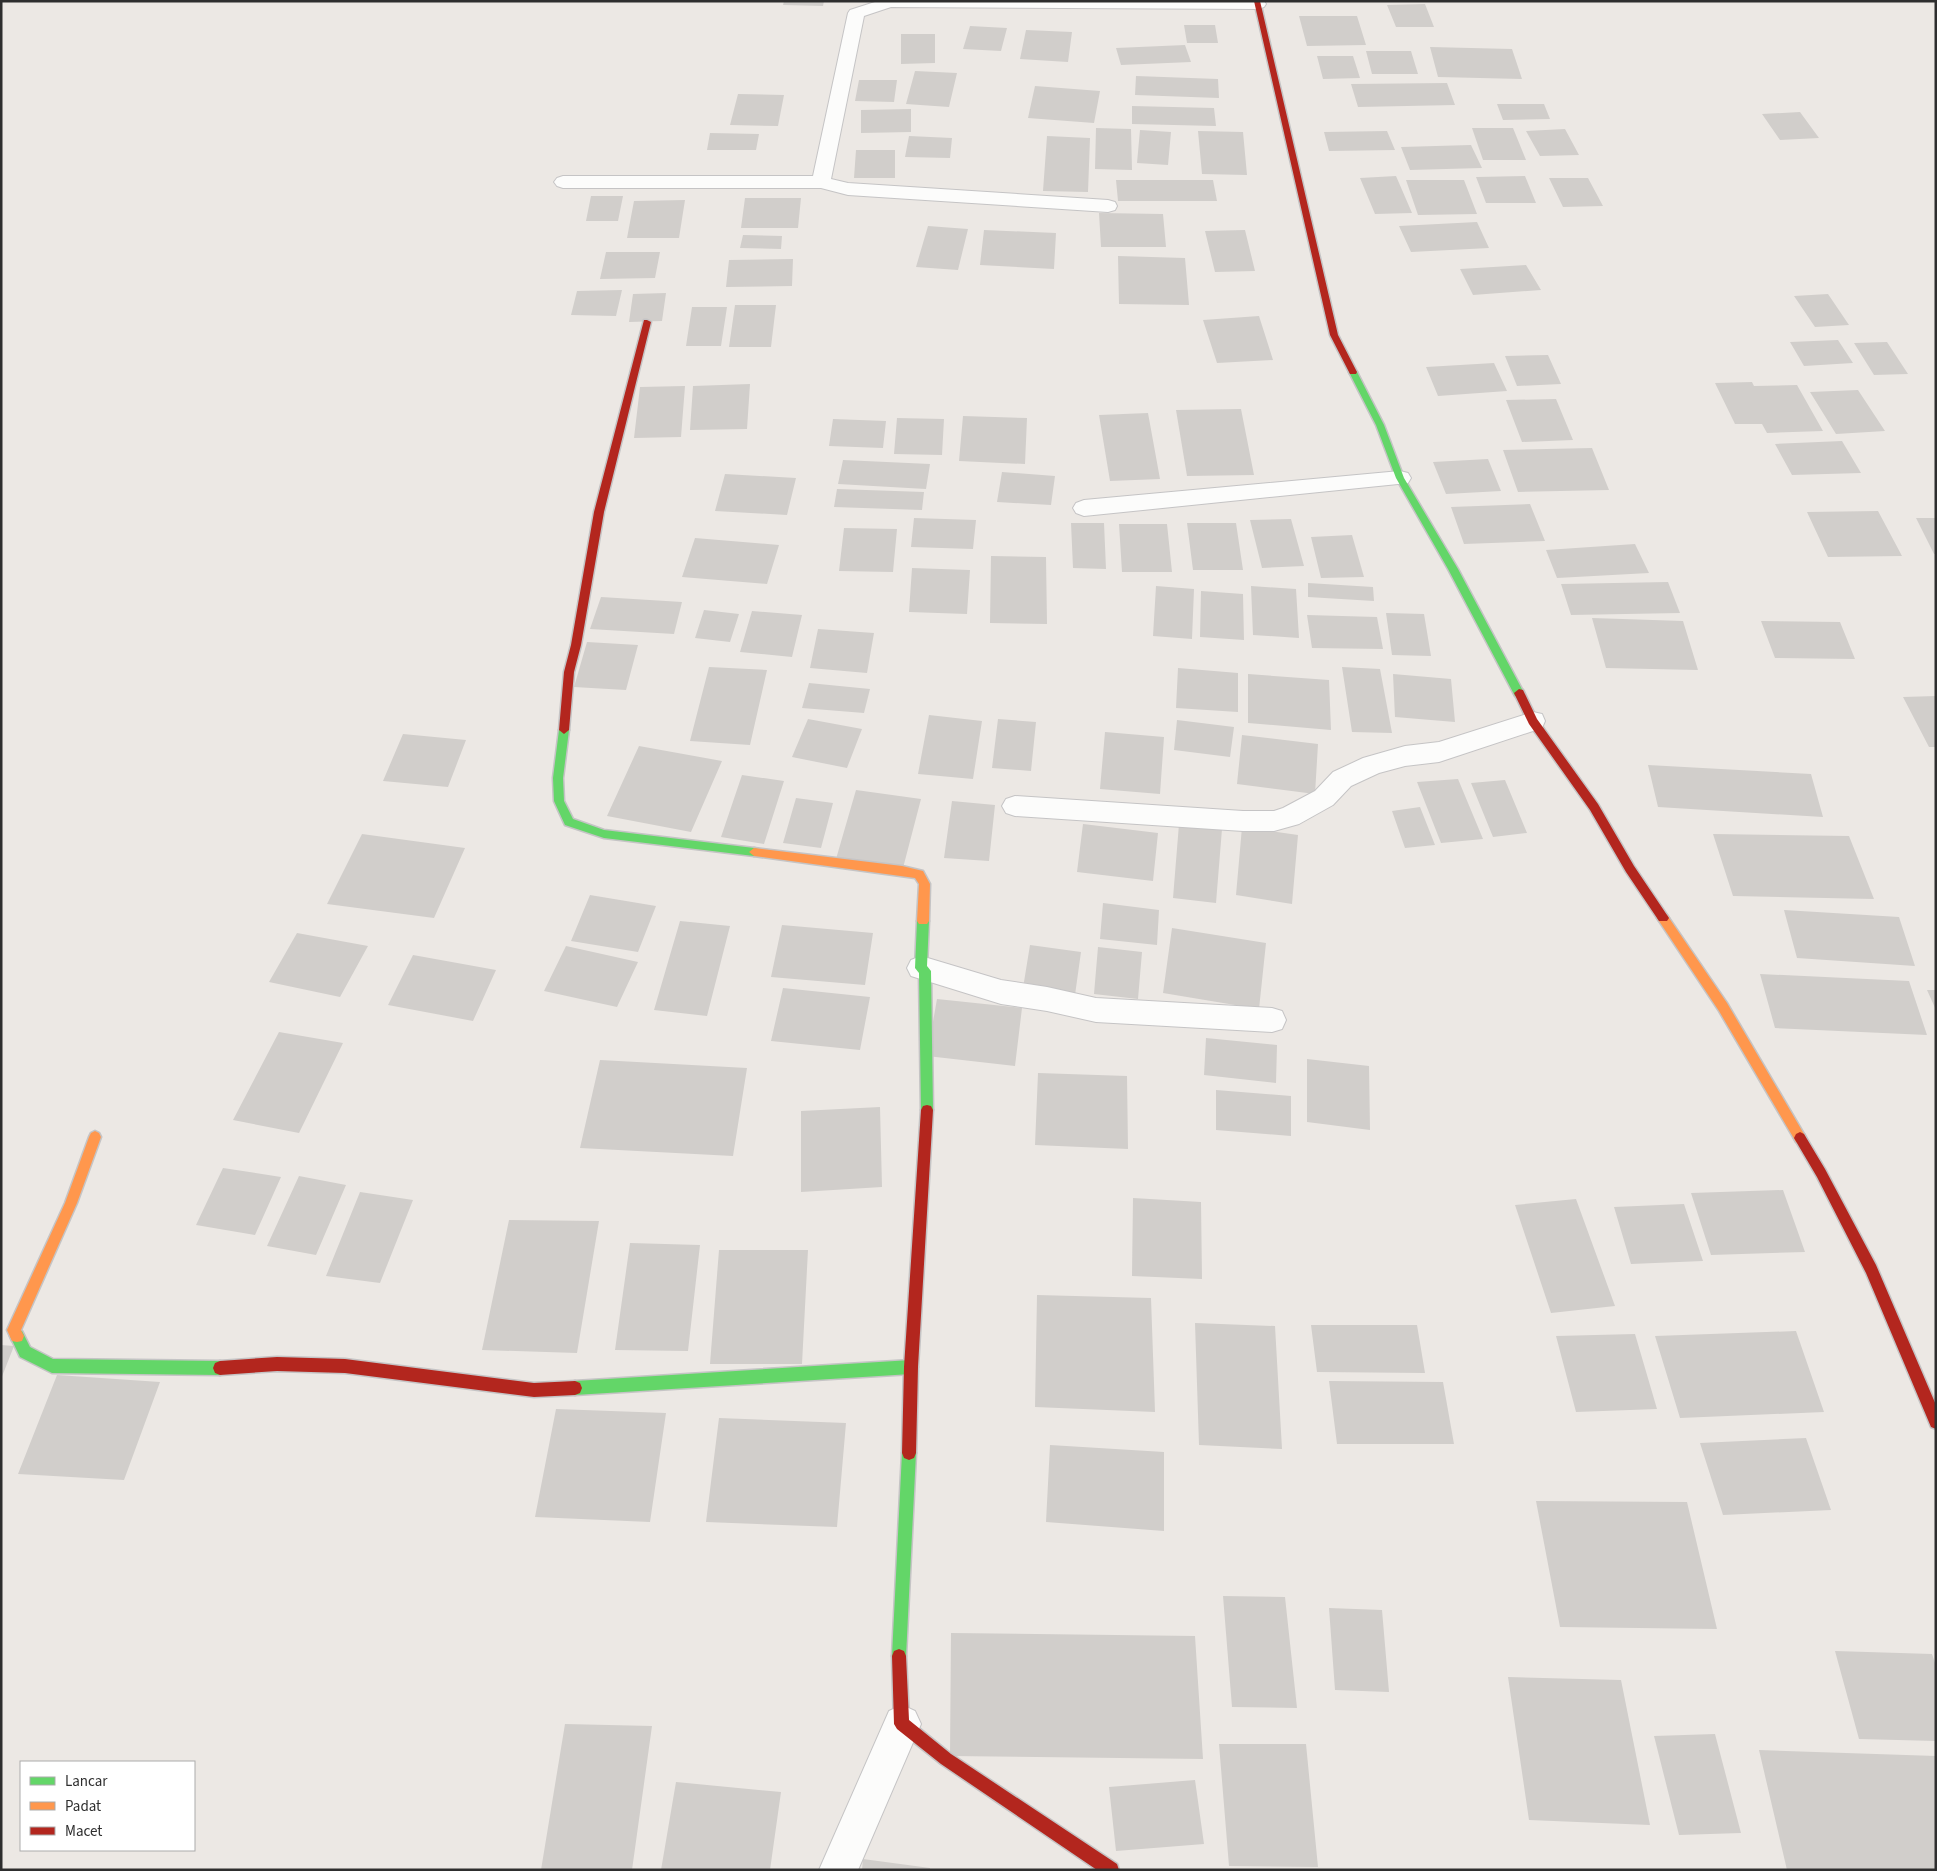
<svg xmlns="http://www.w3.org/2000/svg" width="1937" height="1871" font-family="'Source Sans 3',sans-serif">
  <rect width="100%" height="100%" fill="#ece8e4"/>
  <path fill="#d1cecb" d="M784,1h40l-1,5 -40,-1z
    M1425,4l9,23h-38l-9,-22z
    M1299,16h58l9,29 -59,1z
    M1184,25h31l3,18h-31z
    M970,26l37,2 -6,23 -38,-2z
    M1026,30l46,2 -4,30 -48,-3z
    M901,34h34v29l-34,1z
    M1185,45l6,17 -70,3 -5,-17z
    M1430,47l82,2 10,30 -84,-2z
    M1366,51h45l7,23h-46z
    M1317,56h36l7,22 -37,1z
    M915,71l42,2 -8,34 -43,-3z
    M1136,76l82,3 1,19 -84,-3z
    M859,80h38l-3,22 -39,-1z
    M1447,83l8,22 -97,2 -7,-23z
    M1035,86l65,5 -6,32 -66,-5z
    M738,94l46,1 -6,31 -48,-1z
    M1497,104h47l6,15 -47,1z
    M1132,106l82,2 2,18 -84,-2z
    M911,109v23l-50,1v-23z
    M1800,112l19,26 -39,2 -18,-26z
    M1096,128l35,1 1,41 -37,-1z
    M1472,128h41l13,32h-43z
    M1565,129l14,26 -39,1 -14,-25z
    M1140,130l31,2 -3,33 -31,-2z
    M1198,131l45,1 4,43 -45,-1z
    M1387,131l8,19 -66,1 -5,-19z
    M710,133l49,1 -3,16h-49z
    M909,136l43,2 -2,20 -45,-1z
    M1047,136l43,2 -2,54 -45,-1z
    M1471,145l11,23 -72,2 -9,-23z
    M856,150h39v28h-41z
    M1396,176l16,37 -37,1 -15,-36z
    M1525,176l11,27h-50l-10,-26z
    M1549,178h39l15,28 -40,1z
    M1116,180h97l4,21h-99z
    M1406,180h58l13,34 -59,1z
    M591,196h32l-5,25h-32z
    M745,198h56l-3,30h-57z
    M685,200l-6,38h-52l7,-37z
    M1099,213l64,1 3,33h-65z
    M1477,222l12,26 -78,4 -12,-26z
    M928,226l40,3 -10,41 -42,-3z
    M984,230l72,3 -2,36 -74,-4z
    M1245,230l10,41 -40,1 -10,-41z
    M743,235l39,1 -1,13 -41,-1z
    M606,252h54l-5,26 -55,1z
    M1118,256l67,2 4,47 -70,-1z
    M793,259l-1,27 -66,1 3,-27z
    M1526,265l15,25 -68,5 -13,-26z
    M622,290l-6,26 -45,-1 6,-24z
    M666,293l-4,28 -33,1 4,-28z
    M1828,294l21,31 -34,2 -21,-31z
    M735,305h41l-5,42h-42z
    M692,307h35l-6,39h-35z
    M1259,316l14,44 -56,3 -14,-43z
    M1838,340l15,23 -49,3 -14,-24z
    M1887,342l21,32 -34,1 -20,-32z
    M1548,355l13,29 -44,2 -12,-30z
    M1494,363l13,28 -69,5 -12,-29z
    M1752,382l2,4 43,-1 26,46 -56,2 -5,-9h-27l-20,-41z
    M750,384l-3,45 -57,1 3,-44z
    M685,386l-4,51 -47,1 6,-51z
    M1858,390l27,41 -49,3 -26,-42z
    M1556,399l17,41 -51,2 -16,-42z
    M1241,409l13,66 -67,1 -11,-66z
    M1148,413l12,66 -50,2 -11,-66z
    M963,416l64,2 -2,46 -66,-3z
    M897,418l47,1 -2,36 -48,-1z
    M833,419l53,2 -3,27 -54,-2z
    M1842,441l19,32 -69,2 -17,-31z
    M1592,448l17,42 -91,2 -15,-42z
    M1488,459l13,32 -55,3 -13,-32z
    M843,460l87,4 -4,25 -88,-5z
    M1002,472l53,4 -4,29 -54,-3z
    M725,474l71,4 -9,37 -72,-4z
    M837,489l87,3 -2,18 -88,-3z
    M1530,504l15,37 -81,3 -13,-37z
    M1878,511l24,45 -74,1 -21,-45z
    M914,518l62,2 -3,29 -62,-2z
    M1916,518h20v36h-2z
    M1291,519l13,47 -42,2 -12,-48z
    M1071,523h33l2,46 -33,-1z
    M1187,523h49l7,47h-50z
    M1119,524h48l5,48h-50z
    M844,528l53,1 -4,43 -54,-1z
    M1352,535l12,42 -43,1 -10,-41z
    M695,538l84,7 -12,39 -85,-7z
    M1635,544l14,29 -92,5 -11,-28z
    M991,556l55,1 1,67 -57,-1z
    M912,568l58,2 -3,44 -58,-2z
    M1668,582l12,31 -109,2 -10,-31z
    M1308,583l65,4 1,14 -66,-4z
    M1156,586l38,3 -2,50 -39,-3z
    M1251,586l45,3 3,49 -46,-3z
    M1201,591l42,3 1,46 -44,-3z
    M601,597l81,5 -8,32 -84,-5z
    M704,610l35,4 -9,28 -35,-4z
    M752,611l50,4 -10,42 -52,-5z
    M1386,613l38,1 7,42 -39,-1z
    M1307,615l70,2 6,32 -71,-1z
    M1592,618l91,3 15,49 -92,-2z
    M1761,621l79,1 15,37 -80,-1z
    M818,629l56,4 -7,40 -57,-5z
    M587,642l51,3 -12,45 -52,-3z
    M709,667l58,3 -17,75 -60,-4z
    M1342,667l38,2 12,64 -40,-1z
    M1178,668l60,5v39l-62,-4z
    M1248,674l81,6 2,50 -83,-7z
    M1393,674l58,5 4,43 -60,-5z
    M809,683l61,6 -6,24 -62,-5z
    M1936,696v51h-7l-26,-50z
    M929,715l53,6 -9,58 -55,-5z
    M808,719l54,10 -15,39 -55,-11z
    M998,719l38,3 -5,49 -39,-3z
    M1177,720l57,7 -4,30 -56,-7z
    M1105,732l59,5 -4,57 -60,-5z
    M403,734l63,6 -18,47 -65,-6z
    M1242,735l76,9 -3,50 -78,-10z
    M639,746l83,15 -31,71 -84,-16z
    M1648,765l163,9 12,43 -165,-10z
    M742,775l42,6 -20,63 -43,-7z
    M1458,779l25,60 -42,4 -24,-61z
    M1505,780l22,53 -34,4 -22,-54z
    M856,790l65,9 -18,69 -67,-9z
    M796,798l37,5 -12,45 -38,-5z
    M952,801l43,4 -6,56 -45,-3z
    M1420,807l15,38 -30,3 -13,-37z
    M1083,824l75,9 -5,48 -76,-9z
    M1179,824l43,5 -6,74 -43,-5z
    M1242,827l56,8 -6,69 -56,-9z
    M362,834l103,14 -31,70 -107,-14z
    M1713,834l136,2 25,63 -141,-3z
    M590,895l66,11 -18,46 -67,-11z
    M1103,903l56,7 -2,35 -57,-6z
    M1784,910l115,7 16,49 -118,-8z
    M680,921l50,5 -23,90 -53,-6z
    M782,925l91,8 -8,52 -94,-8z
    M1172,928l94,15 -7,66 -96,-16z
    M297,933l71,13 -28,51 -71,-15z
    M1030,945l51,7 -6,43 -52,-7z
    M566,946l72,16 -21,45 -73,-16z
    M1098,947l44,5 -4,47 -44,-5z
    M413,955l83,15 -23,51 -85,-16z
    M1760,974l149,7 18,54 -152,-7z
    M783,988l87,9 -10,53 -89,-9z
    M1927,990h9v20z
    M937,999l85,9 -7,58 -88,-10z
    M279,1032l64,11 -44,90 -66,-13z
    M1206,1038l71,7 -1,38 -72,-8z
    M1307,1059l62,7 1,64 -63,-8z
    M600,1060l147,8 -14,88 -153,-8z
    M1038,1073l89,3 1,73 -93,-4z
    M1216,1090l75,6v40l-75,-6z
    M880,1107l2,80 -81,5v-81z
    M223,1168l58,9 -26,58 -59,-10z
    M299,1176l47,9 -30,70 -49,-9z
    M1783,1190l22,62 -94,3 -20,-62z
    M360,1192l53,8 -33,83 -54,-7z
    M1133,1198l68,4 1,77 -70,-3z
    M1576,1199l39,107 -64,7 -36,-108z
    M1684,1204l19,57 -72,3 -17,-57z
    M509,1220l90,1 -22,132 -95,-3z
    M630,1243l70,2 -12,106 -73,-1z
    M719,1250h89l-6,114h-92z
    M1037,1295l114,3 4,114 -120,-5z
    M1195,1323l80,3 7,123 -83,-4z
    M1311,1325h106l8,48 -108,-1z
    M1796,1331l28,81 -144,6 -25,-82z
    M1635,1334l22,75 -81,3 -20,-76z
    M1,1345l13,1 -13,33z
    M57,1375l103,7 -36,98 -106,-6z
    M1329,1381l114,1 11,62h-117z
    M556,1409l110,4 -16,109 -115,-5z
    M719,1418l127,5 -9,104 -131,-5z
    M1806,1438l25,72 -108,5 -23,-72z
    M1050,1445l114,7v79l-118,-9z
    M1536,1501l151,1 30,127 -157,-2z
    M1223,1596l62,1 12,111 -65,-1z
    M1329,1608l53,2 7,82 -54,-2z
    M951,1633l244,3 8,123 -253,-3z
    M1835,1651l97,3 4,12v75l-77,-2z
    M1508,1677l113,3 29,145 -121,-5z
    M565,1724l87,2 -20,144h-91z
    M1715,1734l26,99 -62,2 -25,-99z
    M1219,1744h87l12,123 -89,-1z
    M1759,1750l177,6v114h-149z
    M1195,1780l9,64 -88,7 -7,-64z
    M676,1782l105,10 -11,78h-109z
    M863,1859l67,9v2h-68z"/>
  <g fill="none" stroke-linecap="round" stroke-linejoin="round">
    <g stroke="#c5c4c5" stroke-width="2">
      <path id="street" d="M878,1h386l2,3 -2,3 -6,2 -367,-2 -27,9 -33,163 17,4 260,17 7,2 2,4 -2,4 -7,2 -260,-17 -27,-7h-258l-6,-2 -3,-4 3,-4 6,-2h250l35,-163 2,-3z
        M1400,471l8,2 3,5 -3,5 -324,33 -8,-3 -3,-5 3,-5 8,-3z
        M1533,712l9,2 3,7 -3,7 -103,34 -34,4 -26,7 -28,13 -18,19 -34,19 -25,7h-31l-228,-15 -9,-3 -4,-7 4,-7 9,-3 228,15h31l9,-3 32,-17 18,-19 30,-14 42,-12 34,-4z
        M921,956l80,24 46,7 49,11 176,10 10,3 4,9 -4,9 -10,3 -176,-10 -49,-11 -46,-7 -90,-28 -4,-8 4,-8z
        M902,1705l13,6 6,13 -63,146h-39l70,-159z"/>
    </g>
    <g stroke="#c5c4c5" stroke-width="3">
      <path id="fast" d="M1353,369l4,3 27,53 20,53 54,91 66,124 -1,3h-8l-67,-127 -52,-91 -20,-53 -27,-53z
        M564,726l5,4 -6,48 1,23 9,18 31,11 150,18 4,1 1,3 -1,3 -4,1 -150,-18 -39,-13 -11,-24 -1,-23 6,-48z
        M923,916l4,2 2,3 -2,45 4,5 2,139 -2,4 -4,1 -4,-1 -2,-4 -2,-137 -4,-5 2,-47 2,-3z
        M17,1330l5,1 8,16 23,12 167,2 5,2 2,5 -2,5 -5,2 -168,-2 -32,-16 -10,-21 2,-5z
        M911,1360l5,2 2,5 -2,5 -5,2 -336,21 -5,-2 -2,-5 2,-5 5,-2z
        M909,1446l5,2 2,5 -10,203 -2,5 -5,2 -5,-2 -2,-5 10,-203 2,-5z"/>
    </g>
    <g stroke="#c5c4c5" stroke-width="3">
      <path id="slow" d="M754,848l148,18 21,5 7,13 -1,37 -2,3h-8l-2,-3 2,-37 -4,-6 -161,-22 -5,-4z
        M1663,913l4,2 60,88 77,131 2,4 -2,4 -4,2 -4,-2 -77,-131 -62,-93 2,-3z
        M95,1131l4,2 2,4 -24,66 -56,127 3,6 -2,5 -5,1 -5,-1 -5,-11 58,-127 24,-66 2,-4z"/>
    </g>
    <g stroke="#c5c4c5" stroke-width="3">
      <path id="jam" d="M1254,1h6l78,334 19,37 -1,2h-6l-20,-39z
        M644,320h3l4,2 -47,190 -23,133 -7,27 -5,58 -5,4 -5,-4 5,-58 7,-27 23,-133z
        M1519,689l4,1 14,29 61,85 36,62 33,49 2,3 -2,3h-8l-33,-49 -36,-62 -61,-86 -15,-31z
        M927,1105l4,1 2,4 -15,257 -2,86 -2,5 -5,2 -5,-2 -2,-5 2,-86 17,-257 2,-4z
        M1800,1132l4,2 21,35 51,96 60,140v24l-5,-2 -65,-154 -49,-96 -23,-39 2,-4z
        M277,1357l68,2 189,24 41,-2 5,2 2,5 -2,5 -5,2 -41,2 -189,-24 -68,-2 -57,4 -5,-2 -2,-5 2,-5 5,-2z
        M899,1649l5,2 2,5 3,64 42,34 166,110 2,6h-22l-156,-106 -44,-35 -3,-5 -2,-68 2,-5z"/>
    </g>
    <use href="#street" fill="#fcfcfb" fill-rule="evenodd"/>
    <use href="#fast" fill="#63d668" fill-rule="evenodd"/>
    <use href="#slow" fill="#ff974d" fill-rule="evenodd"/>
    <use href="#jam" fill="#b3261e" fill-rule="evenodd"/>
  </g>
  <rect width="1937" height="1871" fill="none" stroke="#2e2e2e" stroke-width="5"/>
  <rect x="20" y="1761" width="175" height="90" fill="#ffffff" stroke="#ababab"/>
  <rect x="30" y="1777" width="25" height="8" fill="#63d668" stroke="#ababab"/>
  <text x="65" y="1786" font-size="15" fill="#2e2e2e">Lancar</text>
  <rect x="30" y="1802" width="25" height="8" fill="#ff974d" stroke="#ababab"/>
  <text x="65" y="1811" font-size="15" fill="#2e2e2e">Padat</text>
  <rect x="30" y="1827" width="25" height="8" fill="#b3261e" stroke="#ababab"/>
  <text x="65" y="1836" font-size="15" fill="#2e2e2e">Macet</text>
</svg>
